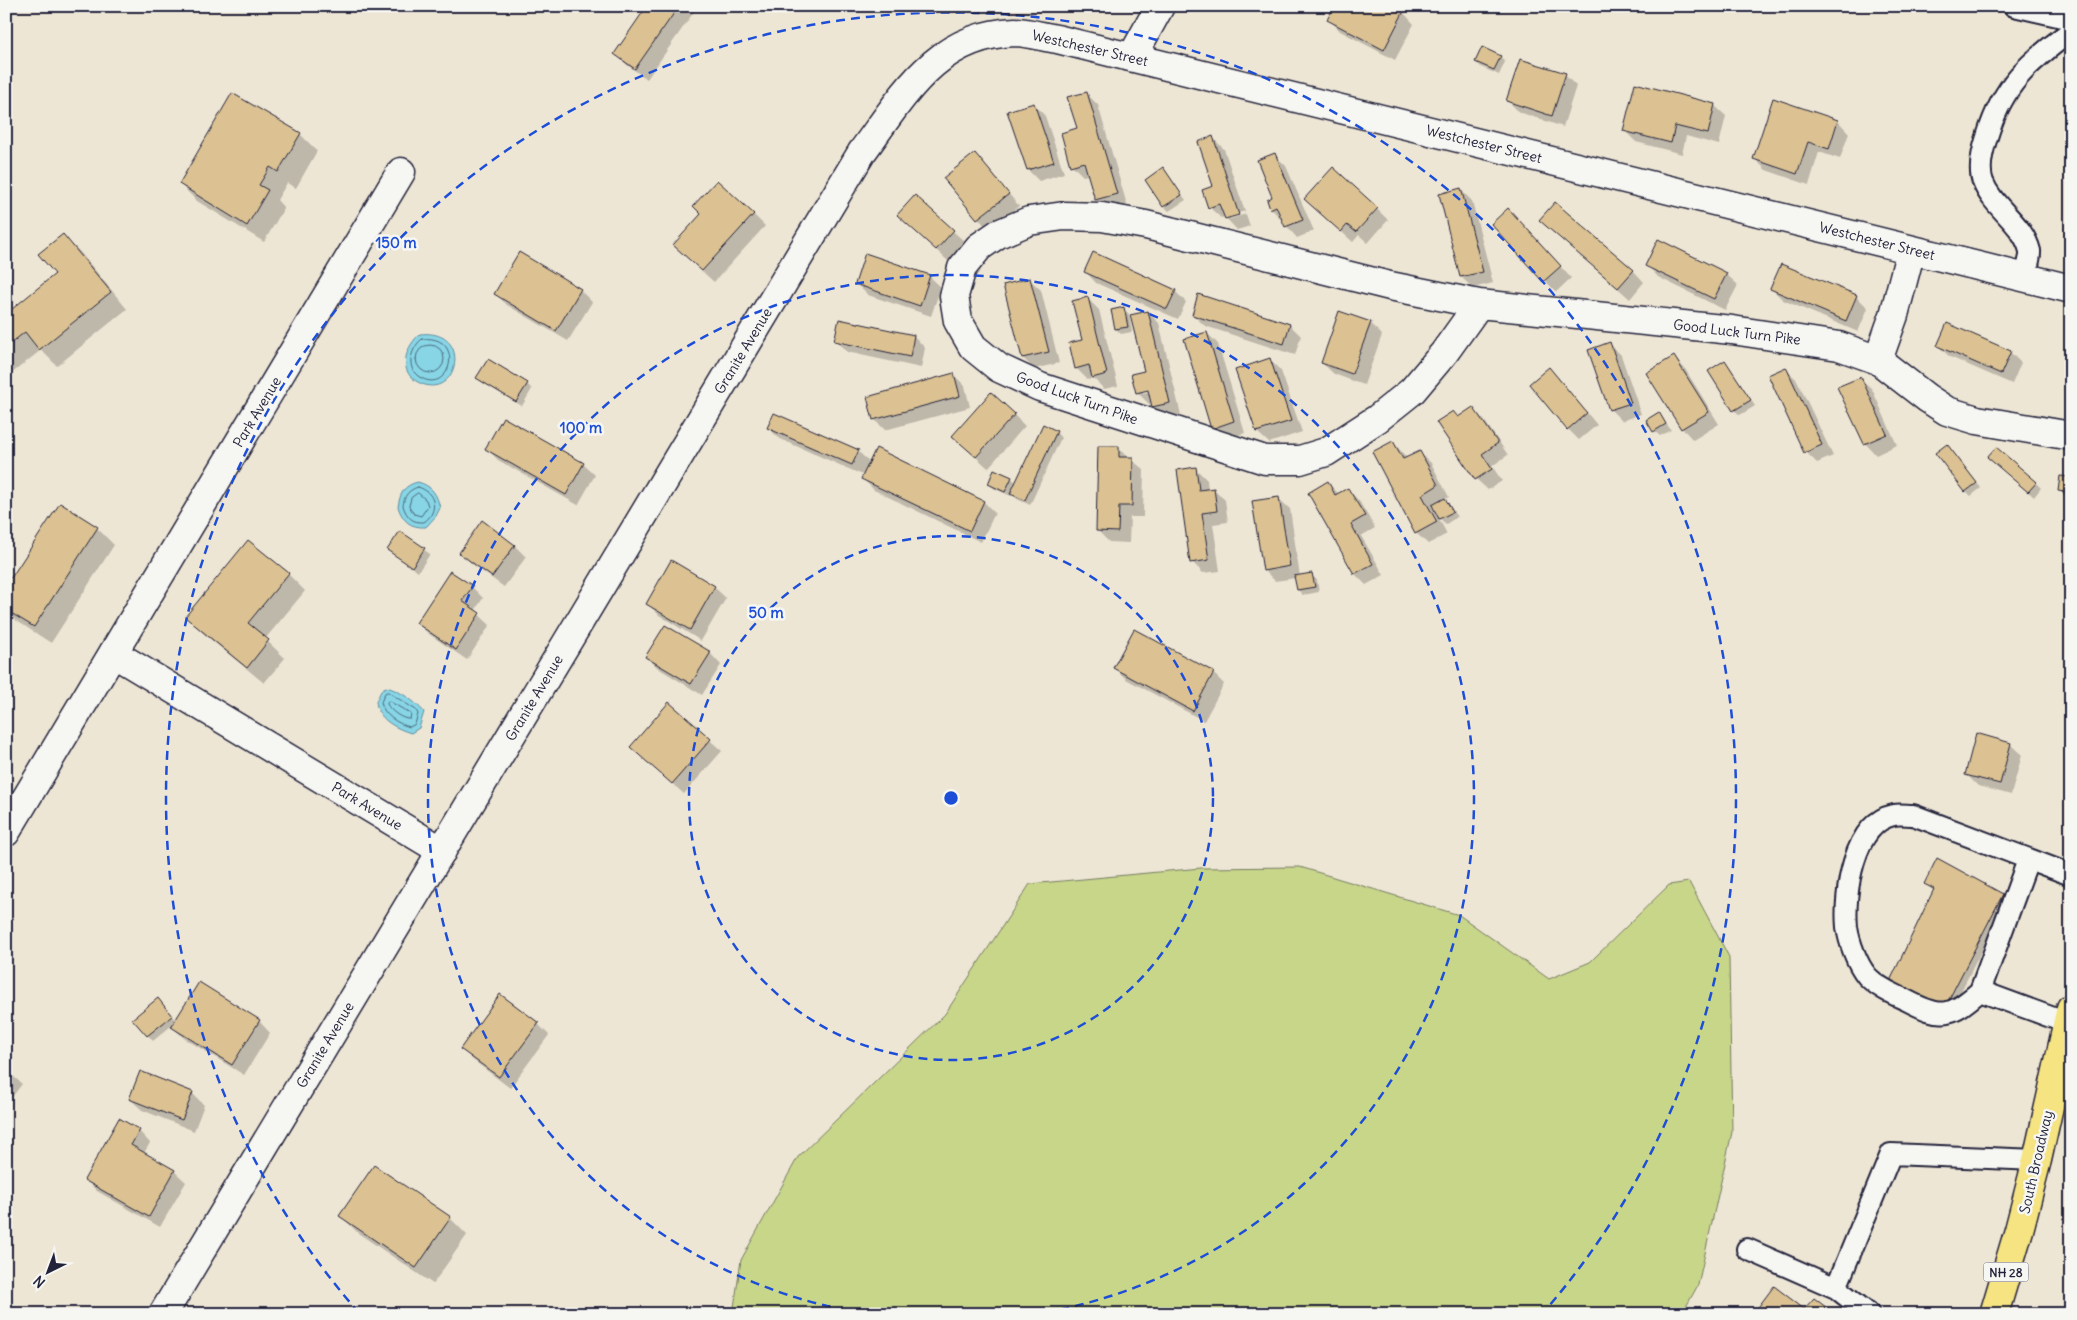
<svg xmlns="http://www.w3.org/2000/svg" width="2077" height="1320" font-family="Delius,sans-serif">
  <rect width="100%" height="100%" fill="#eee6d5"/>
  <filter id="ink" filterUnits="userSpaceOnUse"><feTurbulence type="fractalNoise" baseFrequency=".02" numOctaves="2"/><feDisplacementMap in="SourceGraphic" scale="10" xChannelSelector="R" yChannelSelector="G"/><feConvolveMatrix kernelMatrix="1 2 1 2 8 2 1 2 1" color-interpolation-filters="sRGB"/></filter>
  <g filter="url(#ink)">
    <path fill="#c8d68a" stroke="#757c62" d="M1300,867l159,48 90,64 41,-17 79,-77 20,-3 40,75 3,175 -34,153 -16,29h-949l8,-54 57,-103 147,-143 85,-130 171,-16z"/>
    <path fill="#87d5e5" stroke="#5f8da1" d="M420,334c56,-6 37,72 -4,47 -19,-12 -9,-36 4,-47z
      M418,482c14,4 19,12 22,26l-4,8 -10,11c-16,1 -23,-6 -28,-20 2,-14 6,-22 20,-25z
      M386,687c13,3 30,15 38,25l-5,16 -8,5c-16,-5 -34,-14 -35,-32l6,-12z"/>
    <path fill="#0003" fill-rule="evenodd" d="M648,6h50l-51,73 -20,-14 -11,-11z
      M1403,12l11,12 -19,36 -55,-29 -11,-12z
      M1500,57l5,5 -6,13 -18,-8 -5,-5z
      M1565,75l11,11 -13,41 -44,-15 -11,-11z
      M1086,93l12,12 29,100 -20,6 -11,-11 -7,-25 -6,1 -11,-11z
      M1774,100l64,21 11,12 -9,26 -21,-7 -10,33 -43,-15 -11,-11z
      M1034,104l11,12 19,57 -25,8 -11,-11z
      M1714,105l12,11 -7,29 -33,-9 -4,18 -46,-12 -11,-11z
      M300,134l17,17 -21,37 -9,-5 -10,17 7,8 -20,34 -67,-41 -17,-17z
      M1213,138l11,11 26,77 -13,4 -12,-13 -4,1 -12,-11 5,-20zM1245,211l1,3 -16,5v-3z
      M975,154l44,52 -30,24 -11,-12z
      M1275,155l11,11 28,65 -17,7 -26,-30 3,-10z
      M1163,169l23,31 -17,11 -5,-5z
      M1461,190l11,11 21,82 -20,5 -12,-11 -21,-82z
      M915,197l50,45 -17,19 -38,-35z
      M1377,209l11,11 -20,23 -9,-8 -6,7 -36,-32z
      M703,214h50l12,12 -51,56 -28,-25z
      M1541,220l92,50 11,12 -14,17z
      M1519,221l52,57 -15,14 -64,-68z
      M63,236l17,16 47,57 -70,57 -16,-16 -35,28v-63l51,-41z
      M520,254l60,36 12,12 -24,39 -61,-36 -11,-11z
      M1647,265l79,9 12,11 -13,25 -67,-33z
      M1085,271l90,20 11,11 -8,17 -82,-36z
      M929,276l12,11 -10,29 -63,-21 -12,-11z
      M1029,279l12,11 18,73 -25,6 -11,-11 -18,-73z
      M1772,289l84,7 12,12 -10,24 -75,-32z
      M1199,296l91,29 11,11 -6,19 -90,-29 -12,-11z
      M1087,298l12,12 19,76 -14,3 -11,-11 -5,2 -12,-12 8,-27z
      M1123,308l6,6 3,18 -11,2 -5,-5z
      M1148,312l11,11 22,92 -17,3 -11,-11 -1,-4 -3,1 -11,-11 -5,-18 12,-3zM1153,388l1,2 -11,3v-3z
      M840,321l74,15 11,12 -4,20 -74,-16 -11,-11z
      M1370,323l12,12 -18,50 -30,-11 -12,-11z
      M1207,333l11,11 27,89 -21,6 -12,-11z
      M1610,344l11,11 20,59 -19,7 -12,-12z
      M1938,346l72,6 11,11 -9,21 -62,-27z
      M1674,357l11,12 34,55 -26,16 -11,-12 -34,-55z
      M1270,360l11,11 21,61 -33,11 -12,-11 -20,-61z
      M1725,361l30,45 -15,9 -6,-5z
      M2071,363v17l-3,-3z
      M1785,368l12,12 36,76 -16,7 -11,-11z
      M953,374l12,12 5,21 -85,23 -11,-11z
      M478,378l49,6 5,5 -10,17 -39,-23z
      M1860,378l12,11 25,56 -21,10 -11,-12z
      M1560,380l37,45 -18,15 -11,-11z
      M1473,409l11,11 24,35 -16,11 10,15 -14,9 -12,-11 -17,-61z
      M1659,414l12,16 -11,6 -6,-5z
      M1014,415l11,11 -37,42 -35,-32z
      M768,428l90,23 12,12 7,-13 107,52 11,11 -14,29 -107,-52 -11,-11 2,-3 -85,-37z
      M1056,432l5,6 -31,67 -13,-6 -5,-6 -1,3 -16,-7 -6,-5 22,-6 6,5z
      M1393,442l14,16 12,-6 12,11 18,34 -4,2 12,18 -11,7 -8,-7 9,17 -19,10 -12,-11z
      M1118,448l26,22 -1,47h-13l-1,26 -20,-1 -12,-12z
      M487,449l96,15 12,11 -17,30 -80,-45z
      M1952,451l29,37 -10,8 -5,-5z
      M1994,462l42,21 5,5 -7,9z
      M1196,469l11,11 1,10 6,-1 11,11 3,22 -15,2 7,47 -17,2 -11,-11z
      M2071,479v18l-6,-1 -5,-5z
      M1328,483l11,11 9,-5 11,12 16,27 -14,8 23,39 -18,10 -11,-11 -46,-81z
      M1278,498l12,11 10,68 11,-2 6,5 2,12 -16,3 -5,-5 -2,-12 -21,3 -11,-11z
      M483,522l32,24 11,11 -22,30 -32,-23 -11,-11z
      M97,528l17,17 -63,98 -45,-29v-38l6,3z
      M400,533l30,21 -12,18 -29,-22z
      M288,574l17,17 -40,48 20,19 -21,25 -60,-49 -17,-17z
      M472,587l11,11 -8,13 15,14 -23,35 -38,-26 -12,-11z
      M714,587l12,11 -25,43 -42,-26 -11,-11z
      M710,653l11,12 -19,30 -44,-27 -11,-11z
      M1115,668l98,5 11,11 -20,37 -78,-42z
      M669,704l53,47 -38,43 -53,-47z
      M2010,744l12,11 -11,40 -33,-9 -12,-12z
      M1925,884l77,11 5,5 -56,111 -54,-25 -6,-5 43,-90z
      M199,984l60,37 11,12 -26,42 -60,-37 -13,-12 -18,15 -19,-22 29,-14 13,16z
      M538,1024l11,11 -39,53 -37,-28 -11,-11z
      M6,1070l16,14 -16,21z
      M192,1093l12,12 -10,26 -52,-21 -12,-11z
      M139,1131l11,12 -6,10 30,18 12,11 -26,45 -63,-36 -11,-11z
      M375,1167l75,51 17,17 -34,49 -75,-51 -17,-17z"/>
    <g fill="none" stroke-linecap="round" stroke-linejoin="round">
      <path stroke="#4a6a7f" stroke-width="1" d="M422,339c45,-6 29,60 -4,37 -13,-10 -6,-29 4,-37z
        M416 359a14 14 0 1 1 28 0a14 14 0 1 1-28 0Z
        M418,487c18,5 21,25 6,35 -12,1 -17,-5 -21,-16 1,-10 5,-16 15,-19z
        M418,493l8,7 2,6 -7,10 -7,-2 -5,-8 2,-8z
        M388,692l28,18 2,4 -3,10 -5,3c-12,-3 -27,-12 -29,-25l4,-9z
        M389,701l22,13 -1,5c-7,1 -20,-8 -23,-15z"/>
    </g>
    <path fill="#dcc292" stroke="#22223b" d="M647,6h32l-44,63 -21,-15z
      M1334,6h60l10,5 -20,39 -57,-30z
      M1482,47l19,9 -7,14 -19,-8z
      M1520,59l46,14 -14,43 -46,-15z
      M1635,83l80,21 -7,30 -33,-8 -4,17 -48,-12z
      M1087,92l30,102 -22,6 -11,-38 -14,4 -9,-33 16,-5 -10,-31z
      M232,93l69,40 -23,39 -8,-5 -11,18 9,5 -21,36 -68,-42z
      M1773,98l65,22 -9,29 -21,-7 -11,32 -44,-15z
      M1034,103l20,59 -27,8 -20,-59z
      M1213,136l26,79 -14,4 -6,-15 -11,4 -6,-18 11,-4 -15,-44z
      M975,153l34,41 -32,25 -34,-41z
      M1275,153l28,67 -18,7 -9,-21 -6,3 -3,-9 5,-3 -15,-37z
      M1163,167l19,28 -19,12 -18,-27z
      M1333,167l45,41 -22,24 -9,-7 -6,7 -37,-33z
      M717,180l37,34 -52,57 -29,-26 28,-31 -8,-8z
      M1461,188l22,84 -23,5 -21,-83z
      M915,195l39,35 -18,20 -39,-35z
      M1555,202l79,68 -16,18 -79,-68z
      M1508,208l53,58 -18,16 -52,-58z
      M63,234l48,58 -72,58 -14,-18 -19,15v-33l49,-40 -17,-20z
      M1658,239l69,34 -13,26 -69,-33z
      M519,252l62,37 -25,42 -62,-37z
      M1093,252l83,38 -9,19 -83,-37z
      M865,253l65,22 -10,31 -65,-22z
      M1781,264l76,31 -11,26 -76,-32z
      M1030,278l19,74 -27,6 -19,-73z
      M1198,294l92,30 -6,20 -92,-29z
      M1088,297l19,77 -15,4 -3,-13 -14,4 -6,-26 13,-3 -10,-39z
      M1124,307l4,20 -13,2 -4,-19z
      M1148,311l22,92 -18,4 -4,-17 -12,3 -5,-19 13,-3 -14,-56z
      M1339,311l32,11 -19,52 -31,-11z
      M839,319l75,16 -4,22 -76,-16z
      M1947,323l64,28 -10,23 -64,-28z
      M1207,332l27,89 -23,8 -27,-90z
      M1610,342l21,61 -22,7 -21,-60z
      M1674,356l35,56 -28,17 -35,-56z
      M1270,358l21,63 -35,11 -21,-62z
      M488,359l40,24 -12,19 -40,-24z
      M1725,360l26,40 -18,11 -25,-40z
      M1549,367l38,46 -20,17 -38,-46z
      M1786,367l36,78 -18,8 -36,-78z
      M954,373l6,23 -87,24 -6,-23z
      M1861,377l26,57 -23,10 -27,-57z
      M991,392l24,22 -39,43 -24,-21z
      M1473,407l25,36 -16,11 10,15 -17,11 -39,-58 17,-11 5,6z
      M1659,412l7,12 -13,8 -7,-12z
      M774,413l85,37 -7,15 -85,-37z
      M503,417l81,46 -18,32 -81,-46z
      M1043,424l14,7 -32,69 -15,-6z
      M1393,441l10,18 17,-8 18,34 -16,10 15,27 -22,12 -43,-82z
      M1947,444l30,39 -12,9 -30,-39z
      M1098,446h21v11h14l-1,49h-13l-1,26 -22,-1z
      M1996,447l41,35 -9,10 -41,-35z
      M876,448l108,53 -14,30 -109,-52z
      M1196,467l3,23 15,-2 3,23 -15,2 7,47 -19,3 -13,-93z
      M994,469l18,8 -7,15 -17,-8z
      M2060,476l11,1v16l-13,-2z
      M1328,481l7,14 13,-7 17,28 -14,8 22,40 -19,10 -46,-81z
      M1279,497l11,69 -27,5 -11,-70z
      M1445,498l8,14 -14,7 -7,-14z
      M60,503l38,24 -64,100 -28,-17v-36l5,4z
      M482,520l33,25 -23,32 -33,-24z
      M400,531l25,17 -13,19 -25,-17z
      M248,540l41,33 -41,50 21,17 -22,28 -62,-51z
      M671,560l44,26 -25,44 -44,-26z
      M450,571l23,15 -11,15 18,12 -24,37 -40,-27z
      M1312,573l3,14 -18,3 -3,-14z
      M665,625l46,27 -20,32 -46,-27z
      M1134,629l80,43 -21,39 -80,-43z
      M669,702l42,37 -39,45 -42,-37z
      M1976,733l35,10 -11,41 -35,-9z
      M1937,858l66,36 -58,113 -55,-26 44,-92 -10,-5z
      M199,982l61,38 -28,45 -61,-38z
      M500,994l39,29 -40,54 -39,-28z
      M158,998l14,18 -25,20 -15,-17z
      M140,1071l53,21 -11,28 -53,-21z
      M119,1118l21,12 -9,15 44,25 -26,47 -65,-37z
      M374,1165l77,52 -35,51 -77,-52z
      M1774,1286l30,23 10,-11 21,16h-82z"/>
    <g fill="none" stroke-linecap="round" stroke-linejoin="round">
      <g stroke="#22223b" stroke-width="24">
        <path id="lane" d="M2014,6l57,13
          M2025,277c1,-7 6,-19 5,-26 -7,-28 -37,-43 -47,-69 -5,-13 0,-33 4,-45 16,-53 41,-74 84,-106
          M1980,991l48,-131
          M2067,1023l-87,-32c-30,26 -38,28 -74,9 -13,-6 -29,-13 -39,-24 -10,-12 -18,-34 -20,-49 -3,-33 6,-104 47,-112 5,-1 13,0 19,0l158,60
          M1747,1249l89,39
          M1869,1314l-33,-26 55,-134 146,6"/>
      </g>
      <g stroke="#22223b" stroke-width="31">
        <path id="street" d="M1132,57l28,-51
          M1479,304l-35,49 -32,38 -35,28 -51,33 -26,8h-35l-225,-73 -41,-19 -26,-21 -15,-26 -4,-25 8,-28 17,-21 19,-13 31,-13 35,-5 38,1 44,8 244,61 89,18 253,26 107,16 39,14 49,38 20,13 30,9 94,16
          M1878,360l16,-45 17,-65
          M113,653l329,198
          M6,832l395,-660
          M163,1314l699,-1162c42,-57 74,-117 153,-120 13,0 28,5 42,7l1014,250"/>
      </g>
      <g stroke="#22223b" stroke-width="31">
        <path id="primary" d="M1994,1314l25,-84 18,-70 34,-152"/>
      </g>
      <use href="#lane" stroke="#f6f6f2" stroke-width="20"/>
      <use href="#street" stroke="#f6f6f2" stroke-width="28"/>
      <use href="#primary" stroke="#f6e381" stroke-width="28"/>
    </g>
  </g>
  <g fill="none" stroke="#1d4ed8" stroke-width="2.5" stroke-dasharray="9 6">
    <circle cx="951" cy="798" r="262"/>
    <path d="M860 1313A523 523 0 1 1 1042 1313"/>
    <path d="M359 1313A785 785 0 1 1 1543 1313"/>
  </g>
  <g text-anchor="middle" dominant-baseline="central" stroke-width="5" stroke-linejoin="round" paint-order="stroke">
    <rect fill="#f6f6f2" stroke="#626272" stroke-width="1" x="1983.5" y="1262.5" width="45" height="19" rx="4"/>
    <g font-size="12" font-weight="bold" fill="#22223b">
      <text x="2006" y="1272">NH 28</text>
    </g>
    <g font-size="14" fill="#22223b" stroke="#f6f6f2">
      <text transform="translate(1090 48) rotate(13)">Westchester Street</text>
      <text transform="translate(1484 144) rotate(14)">Westchester Street</text>
      <text transform="translate(1877 241) rotate(14)">Westchester Street</text>
      <text transform="translate(1737 332) rotate(7)">Good Luck Turn Pike</text>
      <text transform="translate(743 351) rotate(-59)">Granite Avenue</text>
      <text transform="translate(1077 398) rotate(20)">Good Luck Turn Pike</text>
      <text transform="translate(257 412) rotate(-59)">Park Avenue</text>
      <text transform="translate(534 698) rotate(-59)">Granite Avenue</text>
      <text transform="translate(367 806) rotate(31)">Park Avenue</text>
      <text transform="translate(325 1045) rotate(-59)">Granite Avenue</text>
      <text transform="translate(2036 1162) rotate(-77)">South Broadway</text>
    </g>
  </g>
  <circle cx="951" cy="798" r="8" fill="#1d4ed8" stroke="#f6f6f2" stroke-width="2.5"/>
  <g font-size="15" text-anchor="middle" font-weight="bold" fill="#1d4ed8" stroke="#f6f6f2" stroke-width="5" stroke-linejoin="round" paint-order="stroke">
    <text x="396" y="248">150 m</text>
    <text x="581" y="433">100 m</text>
    <text x="766" y="618">50 m</text>
  </g>
  <rect width="2077" height="1320" fill="none" stroke="#f6f6f2" stroke-width="25"/>
  <rect x="12" y="12" width="2052" height="1295" fill="none" stroke="#22223b" stroke-width="2" filter="url(#ink)"/>
  <g transform="translate(48 1272) rotate(222)" stroke="#f6f6f2" stroke-width="4" paint-order="stroke">
  <path d="M0-4L9 19L0 12L-9 19Z" fill="#22223b"/>
  <text y="-8" font-size="14" font-weight="bold" text-anchor="middle" fill="#22223b">N</text>
  </g>
</svg>
